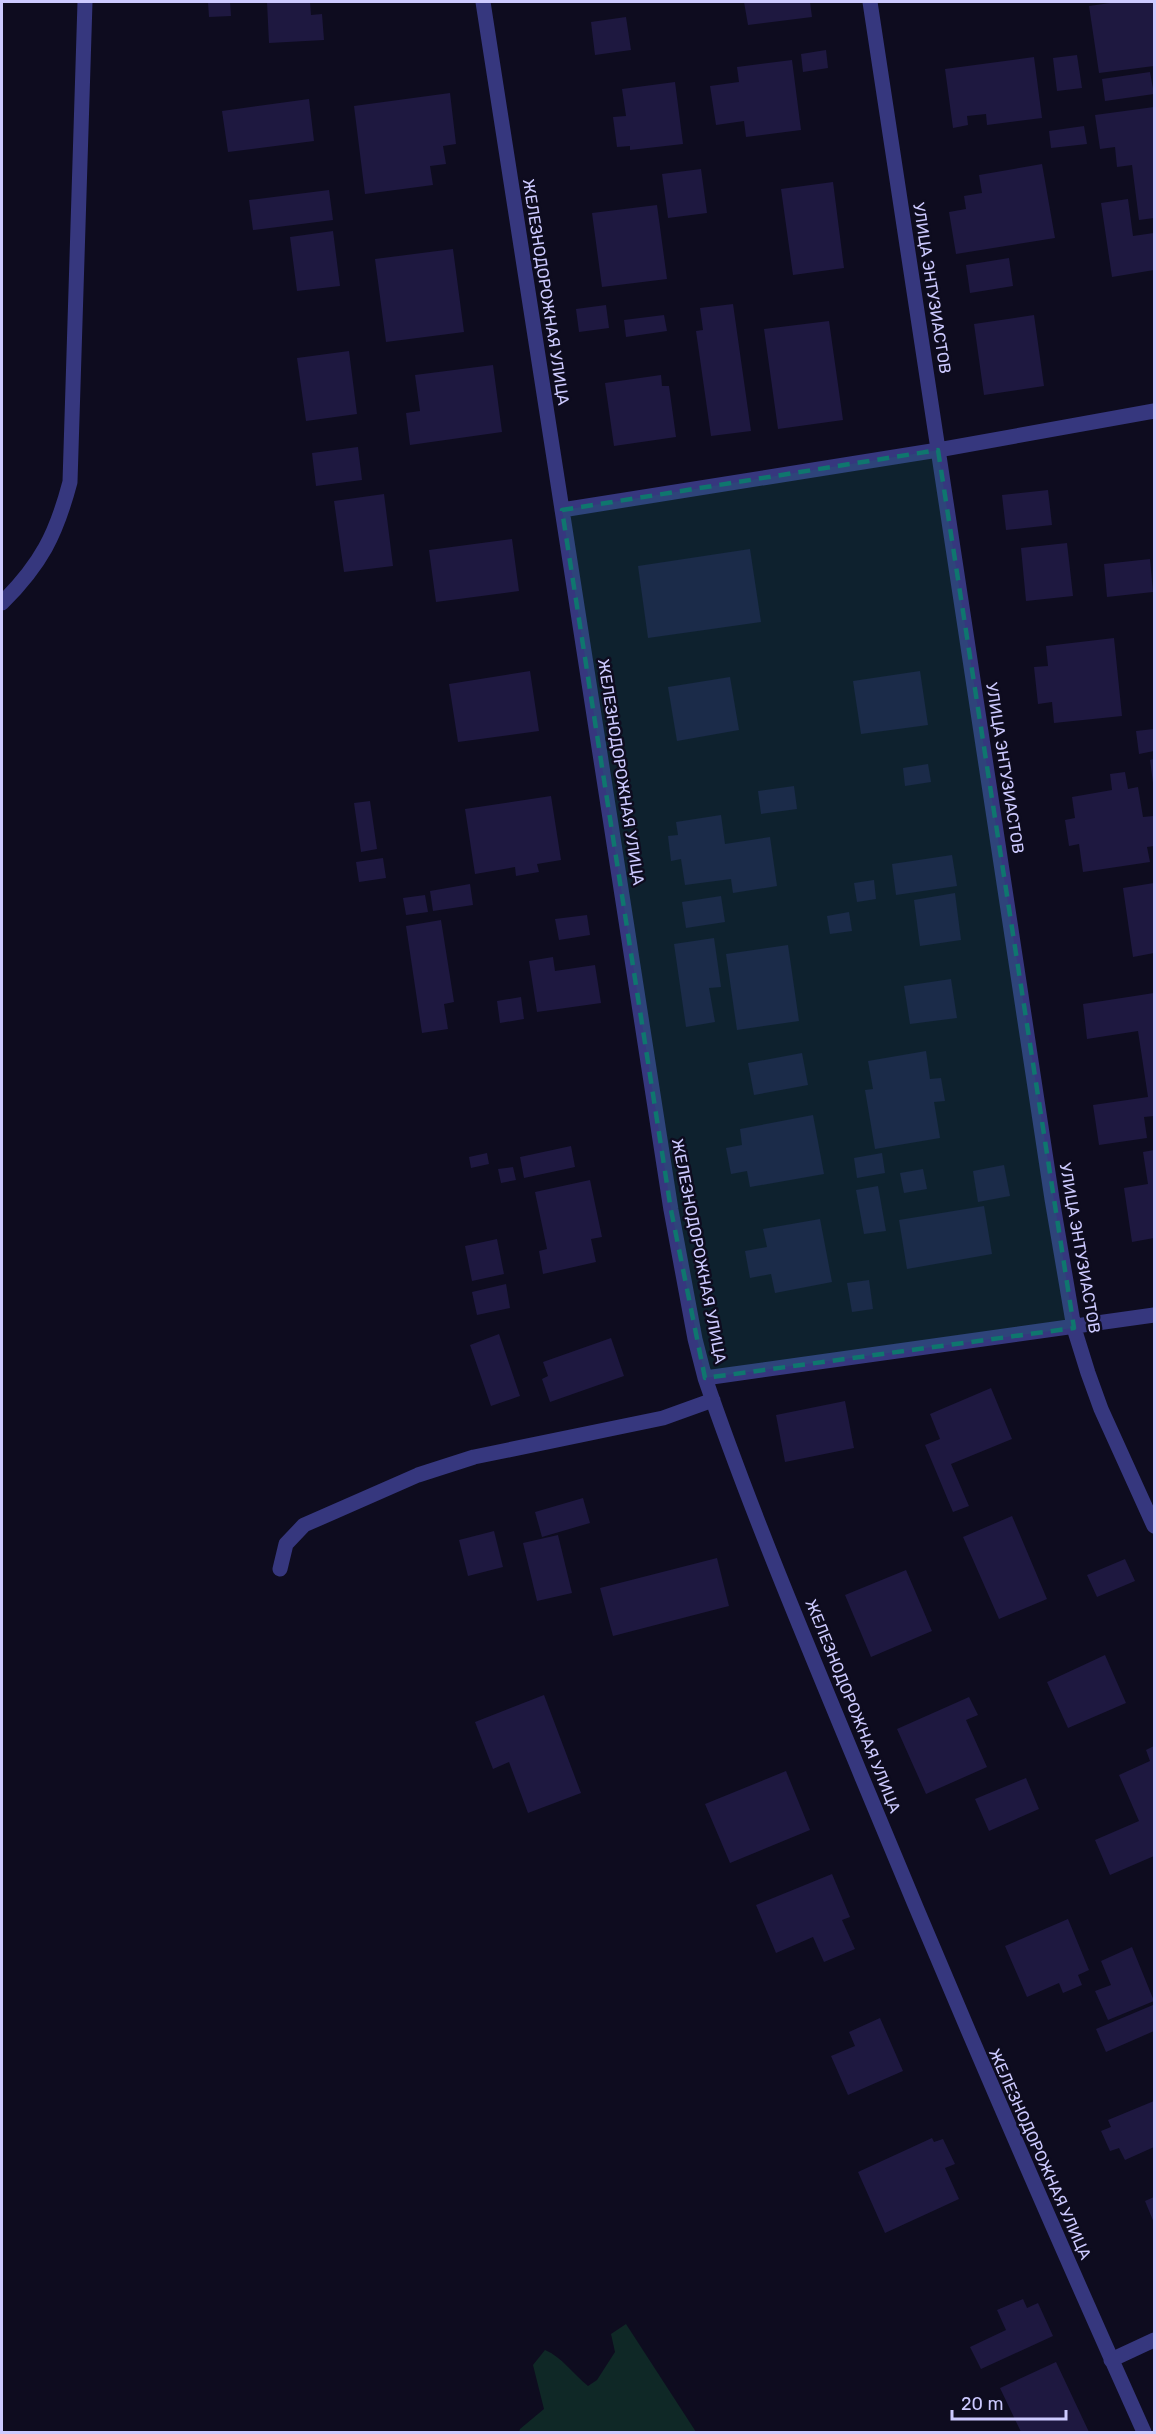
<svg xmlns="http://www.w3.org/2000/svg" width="1156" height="2434" font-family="Rubik,sans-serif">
  <rect width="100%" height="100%" fill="#0e0c1f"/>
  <path fill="#0f2826" d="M626,2324l70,108h-177l1,-3 24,-20 -11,-44 12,-15c17,7 28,24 43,36l9,-6 18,-28 -4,-18z"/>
  <path fill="#1e1840" d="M208,2h22l1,14 -22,1z
    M267,2h43l1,13 11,-1 2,26 -55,3z
    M744,2h66l2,15 -64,8z
    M1117,2h37v64l-55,7 -10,-67z
    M626,17l5,33 -36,5 -4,-33z
    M826,50l2,18 -25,4 -2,-18z
    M1077,55l5,33 -25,3 -4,-33z
    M1034,57l8,61 -55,7 -1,-11 -19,2 1,9 -15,3 -8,-59z
    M792,60l9,70 -55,7 -2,-16 -28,4 -6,-39 29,-4 -2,-15z
    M1150,72l4,22 -49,7 -3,-22z
    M675,82l8,62 -53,6v-4l-13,1 -4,-30 13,-1 -4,-27z
    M450,93l6,51 -13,2 3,18 -16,2 3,19 -68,9 -11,-88z
    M309,99l5,42 -86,11 -6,-41z
    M1154,107v111l-15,2 -7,-55 -15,2 -2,-20 -15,2 -5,-34z
    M1084,126l3,18 -36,4 -2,-17z
    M1042,164l13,74 -99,16 -7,-42 17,-3 -2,-13 18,-3 -3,-18z
    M701,169l6,44 -39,5 -6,-44z
    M833,182l11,86 -51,7 -12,-86z
    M329,190l4,30 -80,10 -4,-30z
    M1128,199l5,37 21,-3v37l-42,7 -11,-74z
    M657,205l10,74 -65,8 -10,-74z
    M333,231l7,55 -43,5 -7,-54z
    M453,249l11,83 -78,10 -11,-83z
    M1009,258l4,28 -43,7 -4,-28z
    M733,304l18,127 -40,5 -15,-105 7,-1 -3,-22z
    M606,305l3,23 -30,4 -3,-23z
    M664,315l3,16 -41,6 -2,-17z
    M1034,315l10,71 -60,9 -10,-71z
    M829,321l14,99 -65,9 -14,-100z
    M349,351l8,63 -51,7 -9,-63z
    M493,365l9,67 -92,13 -4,-32 14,-2 -5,-36z
    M661,375l1,11h7l7,51 -62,9 -9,-63z
    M358,447l4,33 -46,6 -4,-33z
    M1048,490l4,35 -46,5 -4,-35z
    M384,494l9,72 -49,6 -10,-71z
    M512,539l7,52 -83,11 -7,-52z
    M1067,543l6,53 -47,5 -5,-53z
    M750,549l11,73 -113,16 -10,-72z
    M1150,559l3,33 -46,5 -3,-33z
    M1114,638l8,78 -68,7 -2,-21 -14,2 -4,-37 14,-1 -2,-20z
    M530,671l9,60 -81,11 -9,-58z
    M920,671l8,54 -67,9 -8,-53z
    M730,677l9,53 -62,11 -9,-54z
    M1154,729v22l-15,3 -3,-23z
    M1154,759v24h-1l-3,-23z
    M928,764l3,18 -26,4 -2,-18z
    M1125,772l3,17 10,-2 5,30 11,-1v30l-7,1 3,15 -67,10 -4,-28 -10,2 -4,-26 10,-2 -3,-21 40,-7 -2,-16z
    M794,786l3,23 -36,5 -3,-23z
    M551,796l10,64 -24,4 2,8 -23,4 -1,-9 -40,7 -10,-65z
    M370,801l7,48 -16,3 -7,-49z
    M721,815l4,29 45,-7 7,49 -44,7 -2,-14 -46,6 -4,-26 -10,2 -3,-25 10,-1 -2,-13z
    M952,855l5,31 -61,9 -4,-31z
    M383,858l3,20 -27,4 -3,-20z
    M874,880l2,19 -19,3 -3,-19z
    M1154,883v70l-21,4 -10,-69z
    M470,884l3,21 -40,6 -3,-20z
    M955,893l6,47 -41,6 -6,-46z
    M425,895l3,17 -22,3 -3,-17z
    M721,896l4,26 -39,6 -4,-26z
    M849,912l3,19 -22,3 -3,-18z
    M587,915l3,20 -31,5 -4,-21z
    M441,920l13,82 -10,2 4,25 -26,4 -16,-107z
    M714,938l7,49 -12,1 6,34 -29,5 -12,-83z
    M788,945l11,76 -62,9 -11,-76z
    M553,957l2,14 40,-6 6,38 -64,9 -8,-51z
    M951,979l6,39 -47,6 -6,-38z
    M1154,993v123l-10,1 3,21 -48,7 -6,-40 55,-8 -10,-66 -51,8 -4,-35z
    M521,997l3,22 -24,4 -3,-22z
    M926,1051l4,28 11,-1 4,23 -11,1 6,36 -65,11 -10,-59 8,-1 -5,-28z
    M802,1053l6,32 -54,10 -6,-32z
    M813,1115l11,59 -74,13 -3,-16 -16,3 -5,-26 16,-3 -2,-16z
    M571,1146l4,21 -51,11 -4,-21z
    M1154,1150v88l-22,4 -8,-54 24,-4 -5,-32z
    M487,1153l2,11 -18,4 -2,-11z
    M882,1153l3,20 -28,5 -3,-20z
    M1004,1165l6,31 -32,6 -5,-31z
    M513,1167l3,13 -15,3 -3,-14z
    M923,1169l4,20 -23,4 -4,-20z
    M590,1180l12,57 -11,2 5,23 -53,12 -4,-23 8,-2 -12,-57z
    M878,1186l8,45 -22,3 -8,-44z
    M984,1206l8,48 -85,15 -8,-49z
    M820,1219l12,63 -57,11 -4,-19 -21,4 -5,-27 22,-4 -4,-18z
    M497,1239l7,35 -32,7 -7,-35z
    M869,1280l4,29 -21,3 -5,-29z
    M506,1284l4,24 -33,7 -5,-23z
    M499,1334l21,62 -29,10 -21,-61z
    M611,1338l13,38 -74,26 -8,-23 6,-3 -5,-14z
    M991,1388l21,51 -61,25 18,42 -16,6 -28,-67 15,-6 -10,-25z
    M845,1401l9,47 -69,14 -9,-47z
    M583,1498l7,25 -48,14 -7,-25z
    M1012,1516l35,83 -48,20 -36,-82z
    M494,1531l9,36 -35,9 -9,-36z
    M558,1535l14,58 -35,8 -14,-58z
    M717,1558l12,48 -116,30 -13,-48z
    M1125,1559l10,22 -38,16 -10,-22z
    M906,1570l26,61 -61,26 -26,-62z
    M1105,1655l21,48 -58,25 -21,-46z
    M544,1695l37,98 -53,20 -19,-51 -16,7 -18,-47z
    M969,1697l9,18 -12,5 21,47 -61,27 -29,-65z
    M1154,1746v110l-44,19 -15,-35 44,-19 -20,-46 31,-14 -4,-11z
    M786,1771l24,59 -80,33 -25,-59z
    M1026,1778l13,31 -50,22 -14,-32z
    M832,1874l18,43 -8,3 13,29 -31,13 -11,-25 -37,16 -20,-48z
    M1068,1919l21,51 -11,5 4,10 -19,8 -4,-10 -32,14 -22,-51z
    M1132,1947l22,54 -46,19 -13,-29 16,-6 -10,-24z
    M1153,2005l1,26 -48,21 -10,-23z
    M880,2018l23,53 -55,24 -17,-39 24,-10 -6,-14z
    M1154,2101v46l-29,13 -6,-12 -9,3 -9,-20 10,-4 -3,-7z
    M932,2138l2,4 9,-3 12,25 -10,4 14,31 -74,34 -27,-61z
    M1154,2197v26l-9,-22z
    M1023,2299l4,9 11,-5 15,33 -72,33 -11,-22 36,-17 -9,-20z
    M1056,2362l33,70h-68l-21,-44z"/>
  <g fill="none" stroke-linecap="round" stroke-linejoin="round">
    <path stroke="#36377e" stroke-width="15" d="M483,2l188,1208 24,129 10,39c44,128 97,254 149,380 93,226 190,451 290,674
      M870,2l182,1197 22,129 14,45 13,36 53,117
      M562,510l376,-60 216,-39
      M2,603c39,-39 54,-68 68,-121l15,-480
      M705,1378l449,-63
      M280,1569l6,-25 18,-19 114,-50 56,-18 189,-39 50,-18
      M1111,2360l43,-20"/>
  </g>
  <path fill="#0f766e" fill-opacity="0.2" stroke="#0f766e" stroke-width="4.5" stroke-dasharray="12 8" stroke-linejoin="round" d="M938,450l136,878 -369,50 -34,-168 -109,-700z"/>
  <g text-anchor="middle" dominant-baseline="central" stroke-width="5" stroke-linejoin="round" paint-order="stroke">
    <g font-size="16" fill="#cdcaff" stroke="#0e0c1f">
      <text transform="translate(932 288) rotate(81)">УЛИЦА ЭНТУЗИАСТОВ</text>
      <text transform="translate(546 292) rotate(81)">ЖЕЛЕЗНОДОРОЖНАЯ УЛИЦА</text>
      <text transform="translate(1005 768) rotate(81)">УЛИЦА ЭНТУЗИАСТОВ</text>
      <text transform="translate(621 772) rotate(81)">ЖЕЛЕЗНОДОРОЖНАЯ УЛИЦА</text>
      <text transform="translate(1080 1248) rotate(80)">УЛИЦА ЭНТУЗИАСТОВ</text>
      <text transform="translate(699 1251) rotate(79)">ЖЕЛЕЗНОДОРОЖНАЯ УЛИЦА</text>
      <text transform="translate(853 1706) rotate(68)">ЖЕЛЕЗНОДОРОЖНАЯ УЛИЦА</text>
      <text transform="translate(1040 2154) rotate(66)">ЖЕЛЕЗНОДОРОЖНАЯ УЛИЦА</text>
    </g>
  </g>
  <rect width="1156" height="2434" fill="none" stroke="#cdcaff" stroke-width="6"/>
  <path d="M952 2410v9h114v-9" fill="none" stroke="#cdcaff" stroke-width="3"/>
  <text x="961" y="2410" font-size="18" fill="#cdcaff" stroke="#0e0c1f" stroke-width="4.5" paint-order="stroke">20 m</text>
</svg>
